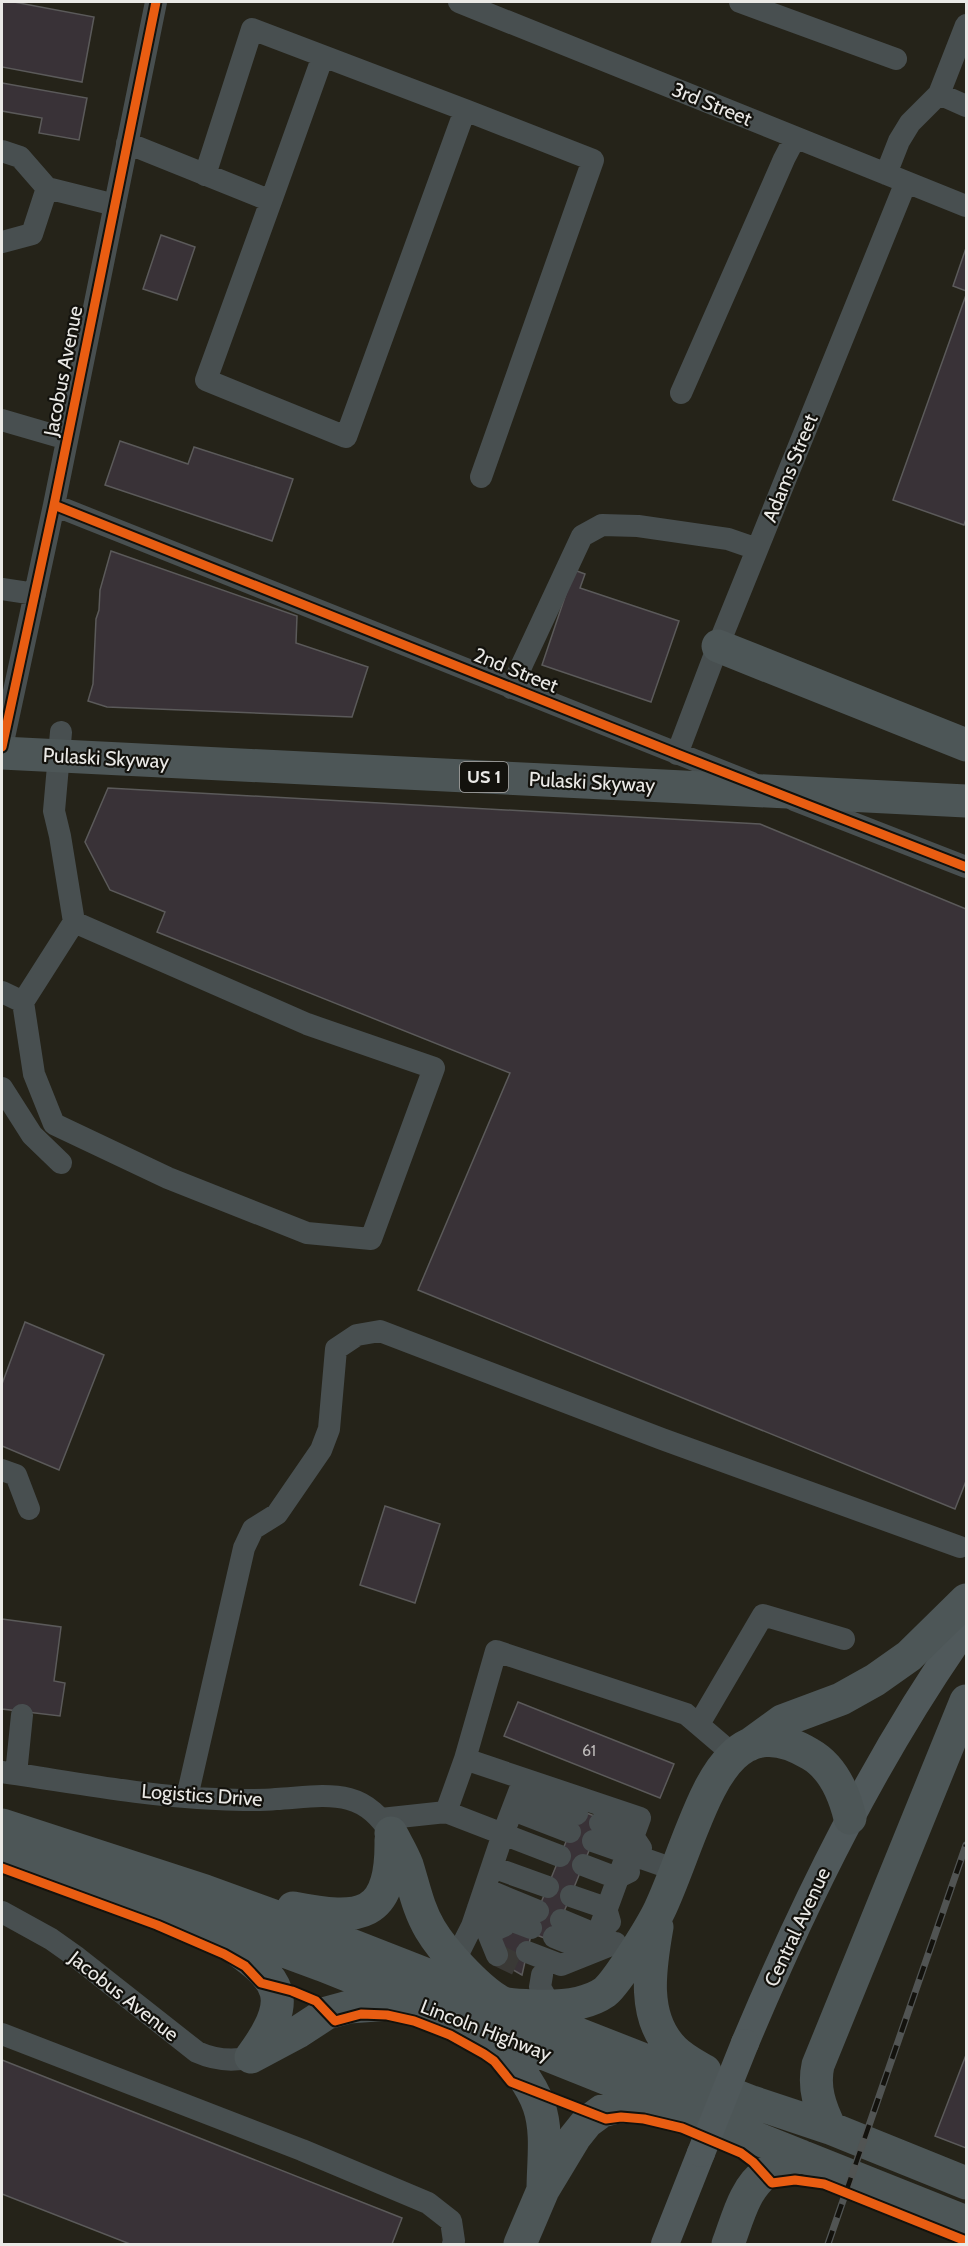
<svg xmlns="http://www.w3.org/2000/svg" width="968" height="2246" font-family="Cabin,sans-serif">
  <rect width="100%" height="100%" fill="#1b1a17"/>
  <path fill="#252319" d="M2,2h964v2242h-964z"/>
  <path fill="#393237" stroke="#5b5a5a" stroke-width="1.5" d="M2,2h12l80,15 -12,65 -80,-15z
    M2,83l85,15 -8,42 -40,-7 3,-15 -40,-7z
    M161,235l34,12 -18,53 -34,-11z
    M966,248v43l-13,-5z
    M966,295v224l-2,6 -71,-25z
    M120,441l68,23 6,-17 99,32 -21,62 -167,-56z
    M111,551l186,65 -1,27 72,24 -16,50 -245,-10 -19,-6 5,-17 3,-65 3,-9 1,-20z
    M574,570l11,4 -5,14 99,33 -28,81 -109,-37z
    M108,788l652,36 206,85v572l-11,28 -537,-219 92,-217 -353,-141 8,-20 -55,-22 -25,-48z
    M25,1322l79,33 -45,115 -57,-24v-62z
    M385,1506l55,18 -25,79 -55,-18z
    M2,1619l59,8 -7,54 11,2 -5,33 -58,-7z
    M518,1702l156,62 -14,34 -156,-62z
    M579,1810l23,9 -50,122 -23,-9z
    M506,1921l25,14 -9,40 -26,-15z
    M966,2055v93l-31,-12z
    M2,2060l400,158 -10,26h-262l-128,-50z"/>
  <g fill="none" stroke-linecap="round" stroke-linejoin="round">
    <path stroke="#3a3936" stroke-width="22" stroke-dasharray="22 11" stroke-linecap="butt" d="M497,1955l27,13"/>
    <path stroke="#484f50" stroke-width="22" d="M459,2l507,204
      M740,2l156,57
      M939,94l27,12
      M465,110l128,50 -112,317
      M127,143l144,58 52,-145 142,54 -119,327 -140,-57 65,-179
      M2,151l18,6 27,31 68,17
      M886,174l13,-33 11,-18 29,-29 27,-69
      M205,175l47,-146 71,27
      M2,242l30,-8 15,-46
      M681,393l103,-234 11,-21
      M2,420l65,19
      M54,505l698,278
      M2,589l33,5
      M511,688l71,-152 20,-11 36,1 90,13 29,10
      M61,732l-7,79 6,25 14,86
      M2,747l52,-242 102,-503
      M677,754l41,-108 188,-464
      M794,800l172,67
      M74,922l233,102 127,44 -63,171 -64,-6 -139,-55 -114,-54 -20,-50 -11,-72z
      M2,992l21,10
      M2,1088l30,47 29,28
      M2,1470l14,5 13,34
      M699,1724l64,-109 81,24
      M465,1759l175,59
      M2,1772c70,10 142,24 214,27 20,1 40,2 60,0 23,-1 50,-6 73,0 19,5 31,18 42,34
      M16,1774l6,-59
      M524,1779l-21,55 57,22
      M521,1793l56,21
      M187,1797l57,-249 9,-19 24,-15 44,-64 8,-21 7,-80 21,-14 23,-4 282,108 298,108
      M513,1810l57,22
      M381,1819l65,-7
      M600,1823l33,13 8,12
      M593,1841l83,29
      M583,1865l34,13 12,-6
      M492,1867l56,20
      M485,1889l53,22
      M571,1896l35,12 4,14
      M478,1908l53,20
      M2,1912l49,27 24,17 122,96c18,8 35,10 54,5
      M561,1920l48,20
      M554,1937l37,15
      M527,1952l34,13 55,-22
      M591,1952l49,-134
      M497,1955l-9,-22 16,-7
      M455,1960l17,-34 31,-92 -57,-22 19,-53 31,-108 190,63 48,41
      M542,1975l-2,12 11,20
      M2,2034l300,116 126,53 23,18 3,20 -1,3"/>
    <path stroke="#50595b" stroke-width="28" d="M745,2043c61,-145 131,-287 221,-415
      M665,2244l36,-91"/>
    <path stroke="#4d5657" stroke-width="33" d="M718,646l248,99
      M749,1745l33,-24 59,-22 34,-19 34,-24 57,-56
      M2,1825l203,66 113,41 434,170 78,26 136,55
      M391,1833c5,10 12,21 16,32 7,22 11,44 23,64 13,22 47,59 69,72 8,5 26,4 36,5 22,1 50,0 70,-14 13,-11 47,-66 55,-83 12,-26 21,-53 32,-80 21,-53 49,-117 118,-75 23,13 34,39 40,64
      M2,1850l104,35 216,80 644,257
      M293,1908c67,13 99,11 98,-68
      M657,1927c-7,40 -16,91 17,123 9,9 21,15 31,21
      M226,1942c56,38 69,56 25,115
      M484,2031c20,22 45,46 55,75 9,26 4,57 4,84
      M253,2056l45,-24 29,-19 22,-6 55,-4
      M830,2128c-10,-21 -17,-40 -12,-63l148,-364
      M520,2244l23,-54 32,-53 12,-15 15,-11 15,-4 44,2
      M728,2244c9,-23 16,-56 38,-71 11,-7 24,-12 35,-17"/>
    <g stroke="#515453" stroke-width="7">
      <path id="rail" d="M828,2244l138,-399"/>
    </g>
    <use href="#rail" stroke="#13120d" stroke-width="4.5" stroke-dasharray="14" stroke-linecap="butt"/>
    <path stroke="#50595b" stroke-width="28" d="M701,2153l44,-110"/>
    <path stroke="#4d5657" stroke-width="33" d="M2,753l964,48"/>
    <g stroke="#13120d" stroke-width="13">
      <path id="cycleway" d="M54,505l623,249 289,113
        M2,747l52,-242 102,-503
        M2,1868l155,57 67,29 21,12 16,17 31,8 24,10 19,20 26,-7 26,1 27,6 36,14 34,19 10,7 17,21 95,37 15,-2 23,2 38,9 59,25 12,9 19,21 23,-3 29,4 142,57"/>
    </g>
    <use href="#cycleway" stroke="#e95d12" stroke-width="9"/>
  </g>
  <g text-anchor="middle" dominant-baseline="central" stroke-width="4.5" stroke-linejoin="round" paint-order="stroke">
    <g font-size="16" fill="#bebbba">
      <text x="589" y="1750">61</text>
    </g>
    <rect fill="#13120d" stroke="#aaa8a5" stroke-width="1.5" x="460" y="762" width="48" height="30" rx="4.5"/>
    <g font-size="18" font-weight="bold" fill="#eae9e6">
      <text x="484" y="777">US 1</text>
    </g>
    <g font-size="20" fill="#eae9e6" stroke="#13120d">
      <text transform="translate(712 104) rotate(22)">3rd Street</text>
      <text transform="translate(63 371) rotate(-79)">Jacobus Avenue</text>
      <text transform="translate(790 468) rotate(-68)">Adams Street</text>
      <text transform="translate(516 670) rotate(22)">2nd Street</text>
      <text transform="translate(106 758) rotate(3)">Pulaski Skyway</text>
      <text transform="translate(592 782) rotate(3)">Pulaski Skyway</text>
      <text transform="translate(202 1795) rotate(4)">Logistics Drive</text>
      <text transform="translate(797 1927) rotate(-65)">Central Avenue</text>
      <text transform="translate(124 1996) rotate(38)">Jacobus Avenue</text>
      <text transform="translate(486 2030) rotate(21)">Lincoln Highway</text>
    </g>
  </g>
  <rect width="968" height="2246" fill="none" stroke="#eae9e6" stroke-width="6"/>
</svg>
